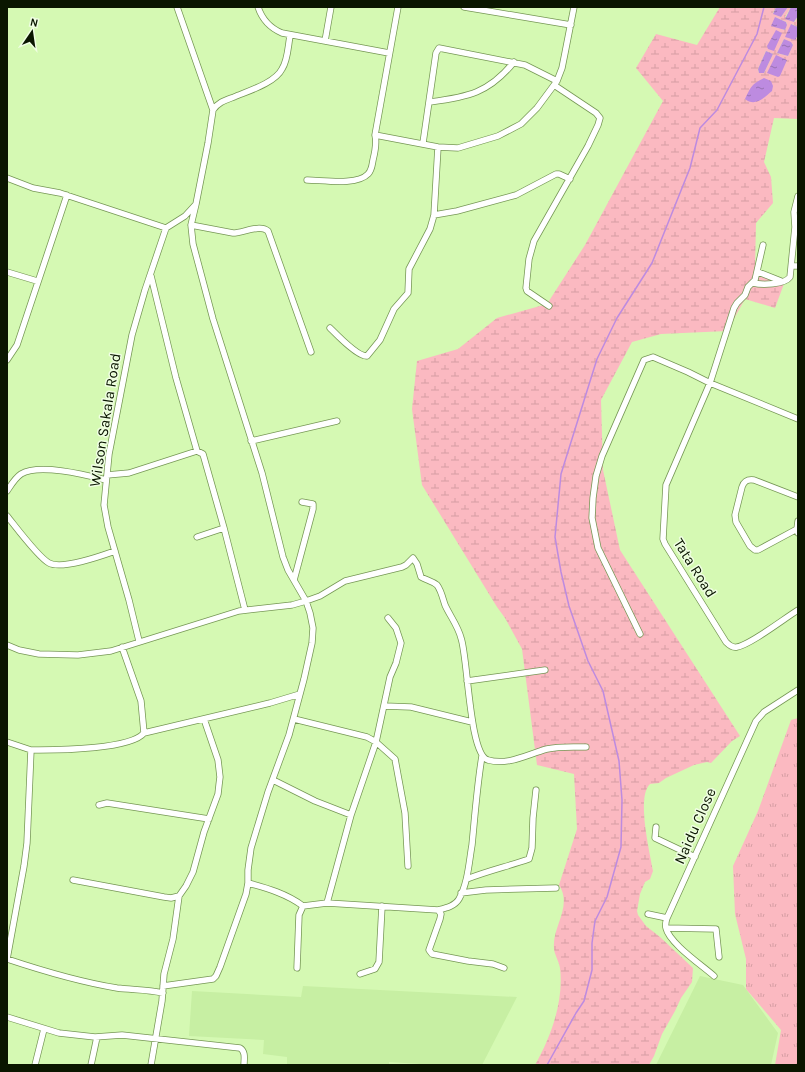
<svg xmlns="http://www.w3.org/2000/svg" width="805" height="1072" font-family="Karla,sans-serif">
  <defs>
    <pattern id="grass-tufts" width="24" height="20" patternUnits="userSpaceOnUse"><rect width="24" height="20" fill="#fbb9c1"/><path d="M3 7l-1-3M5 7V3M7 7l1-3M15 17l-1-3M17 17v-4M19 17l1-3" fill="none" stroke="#d69ea4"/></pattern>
    <pattern id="wetland-marsh" width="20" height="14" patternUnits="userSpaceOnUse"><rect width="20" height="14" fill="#fbb9c1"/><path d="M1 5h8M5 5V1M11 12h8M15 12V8" fill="none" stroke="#d69ea4"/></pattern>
    <pattern id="water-ripples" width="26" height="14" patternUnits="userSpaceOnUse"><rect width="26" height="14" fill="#bd8be0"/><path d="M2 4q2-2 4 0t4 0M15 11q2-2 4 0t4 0" fill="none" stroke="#9871b3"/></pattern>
  </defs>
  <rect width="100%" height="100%" fill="#d5f9b3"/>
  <path fill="#c7efa3" d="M700,976l43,9 35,48 -7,32h-115z
    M303,986l214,11 -35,68h-46l-47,-3v3h-102v-8l-24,-3 1,-14 -75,-4 3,-45 109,6z"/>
  <path fill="url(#grass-tufts)" d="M798,718v347h-23l6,-35 -35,-41v-30l-11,-45 -2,-48 25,-55 33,-91z"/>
  <path fill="url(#wetland-marsh)" fill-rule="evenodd" d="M720,7h56l-3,6 8,4 7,-10h3l-6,10 10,5 3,-6v11l-6,-3 4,15 2,-4v84l-24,-1 -10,44 7,15 2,26 -17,20 -1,45 30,13 -10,27 -30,-9 -18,32 -66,3 -29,8 -31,58 2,70 17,80 120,186 -8,5 -21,22 -4,-1 -13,3 -28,13 -7,5 -9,1c-14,13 0,69 3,87l-3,8 -5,3 -5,12 -3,17 1,4 8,11 14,11 33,31 -1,14 -11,16 -6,13 -13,23 -8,22 -5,9h-114c16,-28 29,-64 25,-97 -1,-7 -6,-14 -6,-20 -2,-21 19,-42 5,-63l18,-56 -3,-55 -37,-9 -15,-116 -17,-31 -8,-11 -75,-122 -10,-76 5,-48 41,-12 39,-31 50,-14 38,-59 78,-144 -27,-33 20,-34 41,11zM775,17l11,5 1,2 -2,6h-2zM784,39l9,5 -5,12 -11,-3zM766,51l7,3 -9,19h-5l-1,-4z"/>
  <path fill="url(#water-ripples)" d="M776,7h12l-7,10 -8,-3z
    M791,7l7,1v8l-4,6 -9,-3z
    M775,17l11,5 1,3 -2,5 -14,-4z
    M791,24l7,3v8l-3,5 -10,-3z
    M776,30l6,3 -8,18 -6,-2 -1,-3z
    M784,39l7,3 2,3 -5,11 -11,-3z
    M766,51l7,3 -9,19h-5l-1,-4z
    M776,55l11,5 -7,16 -2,1 -11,-4z
    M764,78l7,3 2,5 -1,5c-8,7 -17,16 -27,8 7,-14 6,-14 19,-21z"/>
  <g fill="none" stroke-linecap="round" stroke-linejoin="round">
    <path stroke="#bd8be0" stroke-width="1.5" d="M547,1065l29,-52 8,-12 8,-31v-27l3,-22 12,-24 14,-50 1,-47 -3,-39 -16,-70 -15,-30 -19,-55 -8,-34 -6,-35 6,-63 36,-115 20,-41 35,-55 38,-95 10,-40 17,-18 40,-76 7,-27"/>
    <g stroke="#769755" stroke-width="7">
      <path id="minor" d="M177,7l36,103
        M258,7c4,12 12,21 24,26l107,20
        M464,7l107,18
        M325,41l6,-34
        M430,102c38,-5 59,-9 84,-40
        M375,135l63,12 20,1 40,-12 23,-12 16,-16 20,-27 5,-13 3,-15 9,-46
        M423,143l13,-90 3,-5 86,17 32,16
        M7,178l26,10 27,5 106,35 19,-12 11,-12 12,-61 5,-33c5,-8 13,-10 21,-13 14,-6 41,-14 48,-28 6,-9 6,-23 8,-33
        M307,180c15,0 50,6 61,-6 4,-4 4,-9 5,-14 2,-8 4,-17 2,-25l23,-128
        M434,215l23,-4 59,-16 40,-21h3l11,5
        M191,225l42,8c10,0 26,-9 35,-2l43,121
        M763,245l-8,35 -7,7 -3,8 -8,8 -3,5 -24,75 -44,102 -3,54 2,5 61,98c3,3 7,6 11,5 13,-2 48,-29 61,-37
        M792,266h6
        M7,272l30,9
        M758,272l23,9
        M151,276l25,102 21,73
        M753,283c9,2 31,2 37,-6l5,-50 -1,-15 4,-16
        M549,306l-22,-15 -1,-3 3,-29 5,-18 54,-95 10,-21 2,-7 -4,-5 -42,-28
        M330,328c7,7 28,29 37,28l13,-16 14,-31 14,-16 1,-24 21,-40 4,-14 4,-68
        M7,360l10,-15 50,-150
        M251,441l86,-20
        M107,475l22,-2 68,-22 6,3 21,74 21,82
        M7,491c4,-6 8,-13 14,-17 18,-11 65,1 85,6
        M7,516c9,11 31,41 42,47 13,7 52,-7 66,-12
        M798,521l-1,8 1,4
        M797,529l-39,21h-3l-5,-4 -14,-24 -1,-7 7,-28c2,-6 5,-8 12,-7l44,17
        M197,537l27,-9
        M294,580l19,-71v-5l-11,-2
        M640,634l-42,-86 -6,-30 1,-20 3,-22 6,-20 42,-96 9,-3 35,15 22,11 88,36
        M139,641l-10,-41 -21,-73 -4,-22 5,-51 23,-119 13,-45 21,-62
        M7,645l12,5 20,4 39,1 33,-4 128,-40 53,-6 14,-4 14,-5 25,-15 57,-14 4,-2 7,-7 4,6 4,13c5,3 11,4 16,8 4,5 6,14 8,20 5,11 13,21 16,33 7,19 8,117 27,122 20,6 40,-6 59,-11 12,-3 27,-2 39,-2
        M122,647l19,54 3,32
        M467,681l78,-11
        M384,706l27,1 61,15
        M294,719l73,18 9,5 19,17 10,54 3,53
        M7,742l24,8h8c21,0 92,-1 105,-17l126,-30 30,-9
        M273,780l42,21 36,14
        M99,805l8,-2 102,16
        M656,827l-1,11 40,19
        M467,879c20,-8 42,-13 62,-20l3,-11 1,-30 3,-28
        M73,880l91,17 7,1 8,-2
        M248,883c19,5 39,11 55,23l24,-3 111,7c8,-2 17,-4 21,-11 9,-16 10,-37 13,-54 3,-30 5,-59 10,-89
        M461,893l25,-3 70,-2
        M327,903l24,-88 25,-73 14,-65 6,-14 5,-20 -5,-15 -8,-10
        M438,910l3,4 -1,5 -11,31 3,4 36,7 25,3 11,4
        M648,914l19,4
        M666,928l50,1 3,28
        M7,959l17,-93 3,-23 4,-93
        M7,959c36,12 73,23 110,29 15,2 30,1 46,5
        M297,968l2,-53 4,-9
        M360,974l15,-5 4,-7 3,-56
        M714,976c-11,-10 -45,-33 -48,-48 -1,-3 0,-7 1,-10l89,-197 8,-9 34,-22
        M163,986l50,-7 3,-3 4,-9 26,-73 2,-11v-13l3,-22 17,-56 21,-57 15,-56 8,-36 1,-15 -3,-15 -4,-12 -18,-31 -5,-13 -21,-84 -49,-154 -20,-75 -2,-19 5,-21
        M7,1017l52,16 36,4 27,-2 118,13c6,4 4,11 4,17
        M35,1065l9,-36
        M91,1065l6,-28
        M151,1065l11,-64 2,-27 9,-35 6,-43 7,-10 7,-14 11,-40 14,-38 1,-9 1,-8 -2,-17 -14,-41"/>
    </g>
    <use href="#minor" stroke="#fff" stroke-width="5.5"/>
  </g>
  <g text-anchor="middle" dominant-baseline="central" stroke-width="3" stroke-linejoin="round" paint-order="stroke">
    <g font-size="15" fill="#0a1600" stroke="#effee2">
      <text transform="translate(105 420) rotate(-81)">Wilson Sakala Road</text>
      <text transform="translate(695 568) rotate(58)">Tata Road</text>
      <text transform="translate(695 826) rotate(-66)">Naidu Close</text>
    </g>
  </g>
  <rect width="805" height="1072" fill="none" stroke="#0a1600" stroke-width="16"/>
  <g transform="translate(32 32) rotate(13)" stroke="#effee2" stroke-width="3" paint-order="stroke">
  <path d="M0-3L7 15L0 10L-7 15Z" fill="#0a1600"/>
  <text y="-6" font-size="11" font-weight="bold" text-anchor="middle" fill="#0a1600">N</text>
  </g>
</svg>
